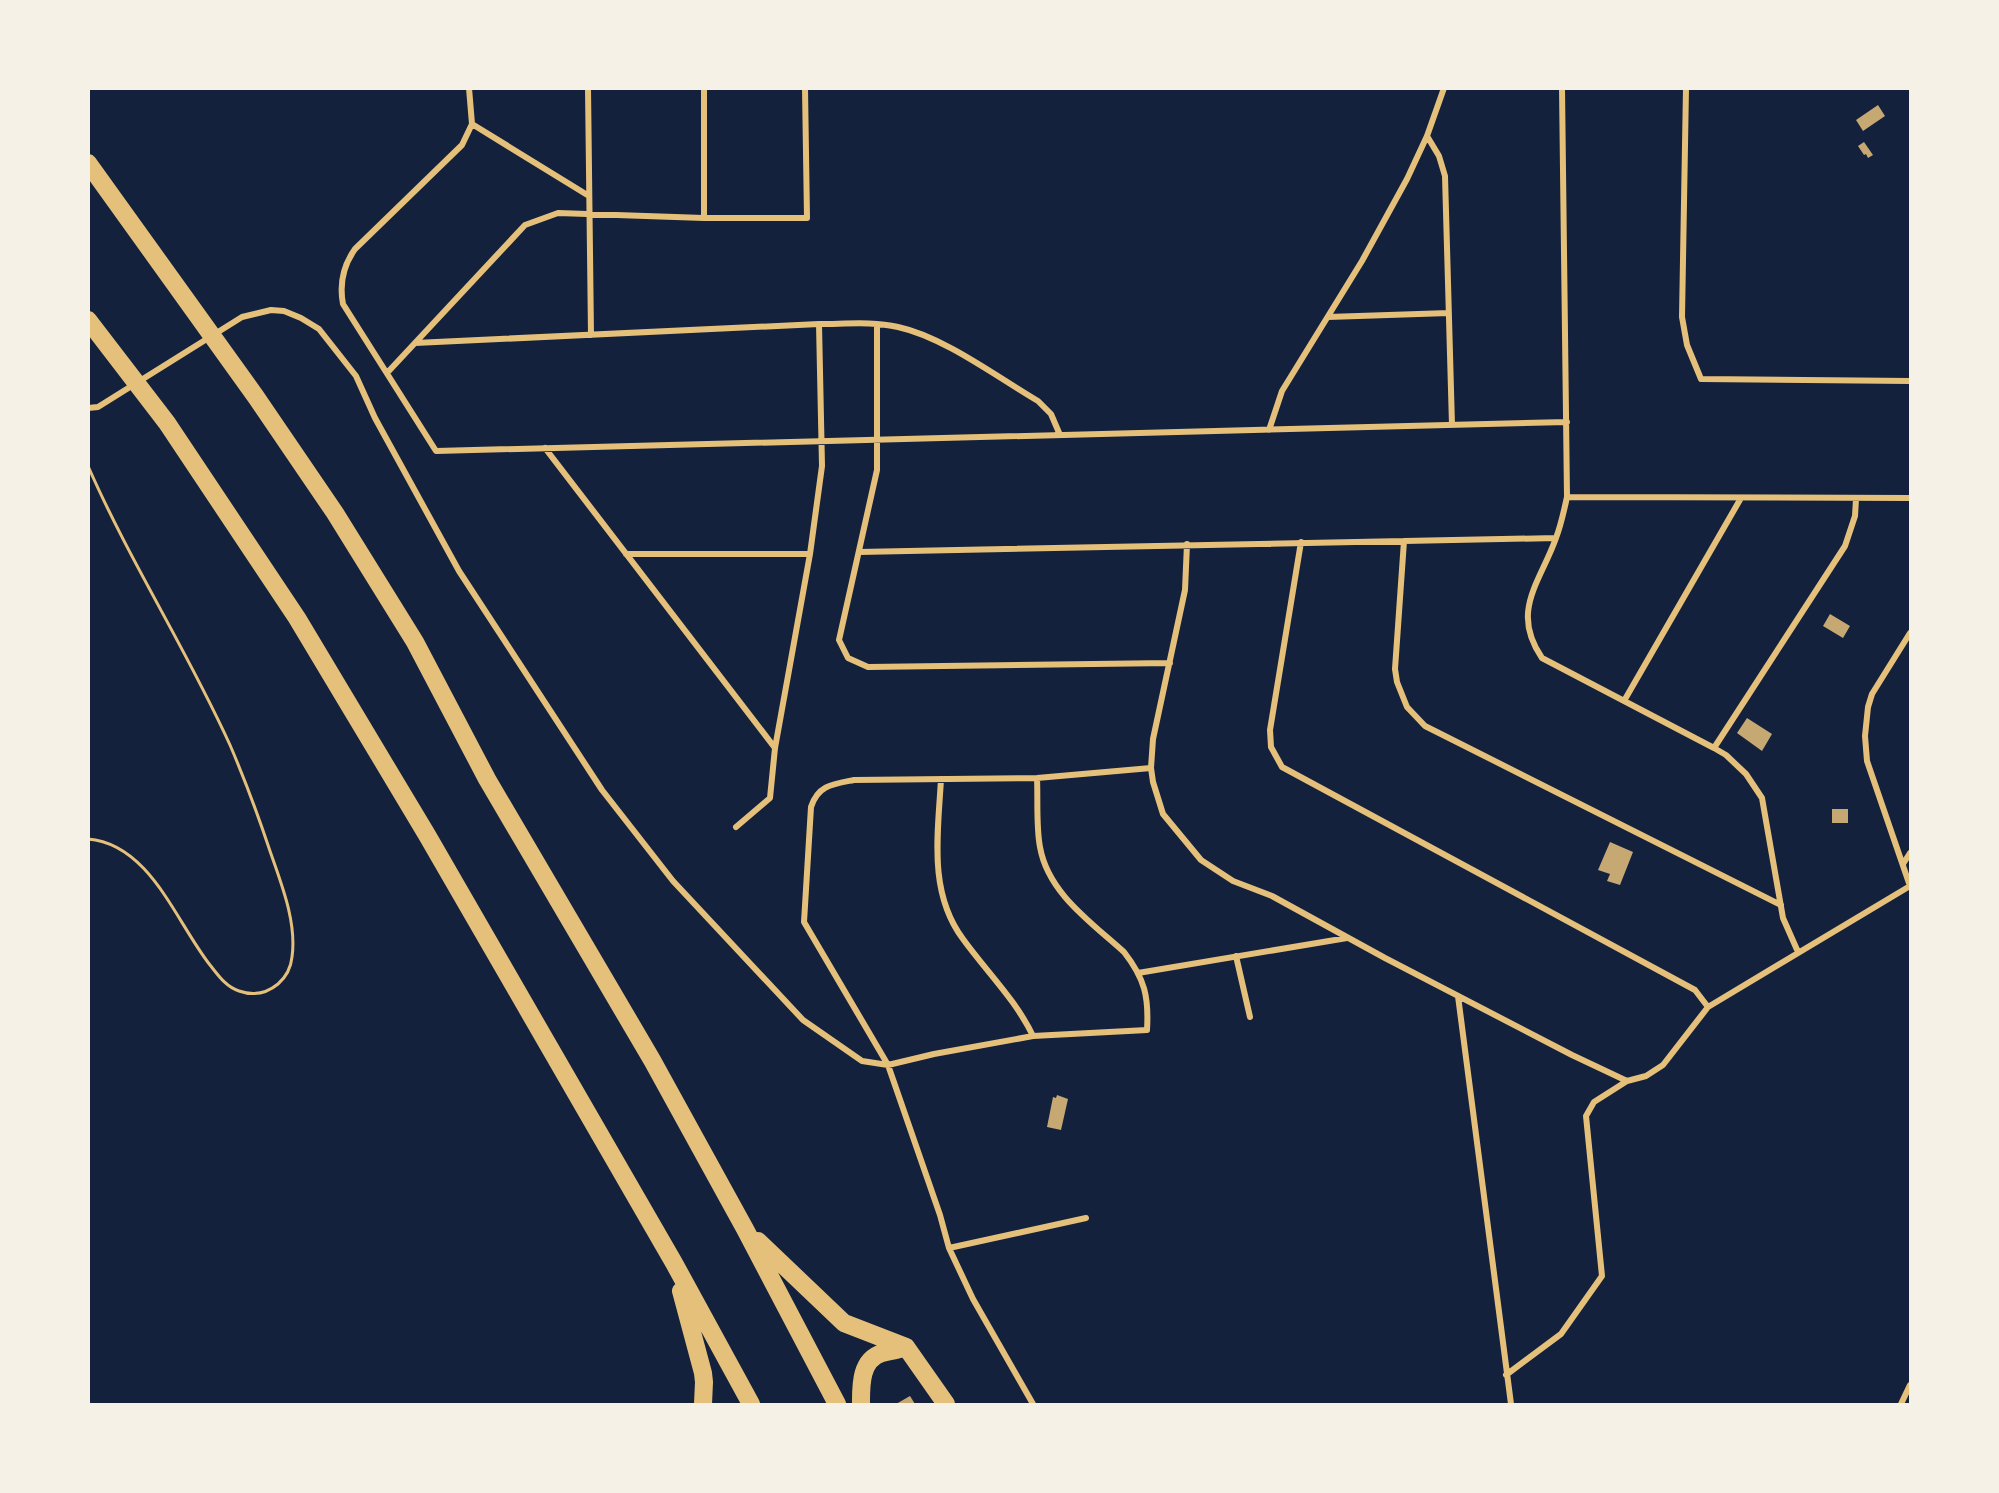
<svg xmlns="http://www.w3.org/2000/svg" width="1999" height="1493" font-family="Montserrat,sans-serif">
  <rect width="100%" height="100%" fill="#14213d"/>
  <path fill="#c6a872" d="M1878,105l7,11 -22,15 -7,-11z
    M1864,142l9,13 -5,3 -2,-4 -2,1 -6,-9z
    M1830,614l20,12 -7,12 -20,-12z
    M1747,718l25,16 -10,17 -25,-18z
    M1832,809h16v14h-16z
    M1610,842l23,10 -13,33 -13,-4 3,-7 -12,-4z
    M1057,1095l11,4 -7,31 -14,-3 6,-30 3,1z
    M910,1396l5,8h-19z"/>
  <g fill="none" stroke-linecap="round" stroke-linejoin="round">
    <path stroke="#e5c07b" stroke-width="3" d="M88,466c42,96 99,184 142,279 15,35 28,70 40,106 11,32 27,71 22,106 -1,10 -6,20 -14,27 -11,9 -25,12 -39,7 -13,-4 -21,-16 -29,-26 -34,-43 -60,-121 -122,-126"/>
    <path stroke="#e5c07b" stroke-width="6" d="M469,88l3,36 -10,21 -107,104c-12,17 -16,34 -12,55l93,147 1131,-29
      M588,88l3,247
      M1562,88l5,409c-3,14 -6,28 -11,41 -16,45 -46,73 -14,120l172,90 12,7 20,19 16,24 21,120 15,34
      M1686,88l-4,229 5,28 14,34 209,2
      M472,124l117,72
      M1427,136l12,20 6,20 7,249
      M704,218v-130
      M1328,317l121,-4
      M877,324v146l-38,170 9,18 20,9 302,-4
      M415,343l404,-19c26,0 54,-3 79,3 46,10 99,50 140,74l13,13 9,21
      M387,373l138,-148 33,-12 146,5h103l-2,-130
      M88,408l10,-1 144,-90 29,-7 13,1 17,7 18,11 37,47 19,42 84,153 143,219 71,91 130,139 59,41 26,4 46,-11 99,-18 114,-6c2,-33 -2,-51 -23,-78 -33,-30 -76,-59 -84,-105 -4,-20 -2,-48 -3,-69
      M1269,430l13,-39 80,-130 45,-82 20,-43 17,-48
      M545,448l230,300
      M1567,497l343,1
      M1404,541l-9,128 2,13 10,25 18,19 356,179
      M1301,542l-31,188 1,17 11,20 413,223 13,17
      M1187,544l-2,46 -32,149 -2,29 2,14 10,32 38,46 32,21 39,15 113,62 187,97 55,26
      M859,552l697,-14
      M626,554h184
      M1624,701l117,-203
      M1714,748l131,-202 10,-30 1,-17
      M941,779c-3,55 -13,113 22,160 23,32 53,61 70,97
      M736,827l34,-29 5,-50 35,-194 12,-88 -3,-142
      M1903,864l7,-11
      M1910,886l-43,-125 -2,-25 3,-29 4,-13 38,-61
      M1236,956l14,61
      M1138,973l209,-35
      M1458,996l53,408
      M949,1248l137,-30
      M1506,1375l55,-41 41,-58 -16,-160 8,-14 33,-21 19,-5 17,-11 45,-58 202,-121
      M1033,1404l-60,-105 -24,-51 -9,-33 -52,-150 -84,-143 7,-115c7,-22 22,-23 43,-27l183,-2 114,-10
      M1901,1404l9,-19"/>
    <path stroke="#e5c07b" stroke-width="18" d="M88,163l168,234 79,116 80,129 72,137 165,281 93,169 92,175
      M88,320l79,103 130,195 130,217 247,428 77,141
      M758,1241l86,82 62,24 40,57
      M681,1291l22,82 1,9 -1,22
      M861,1404c0,-18 -1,-44 21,-51 8,-2 16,-3 24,-6"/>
  </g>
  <rect width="1999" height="1493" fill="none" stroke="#f6f1e7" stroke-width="180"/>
</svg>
